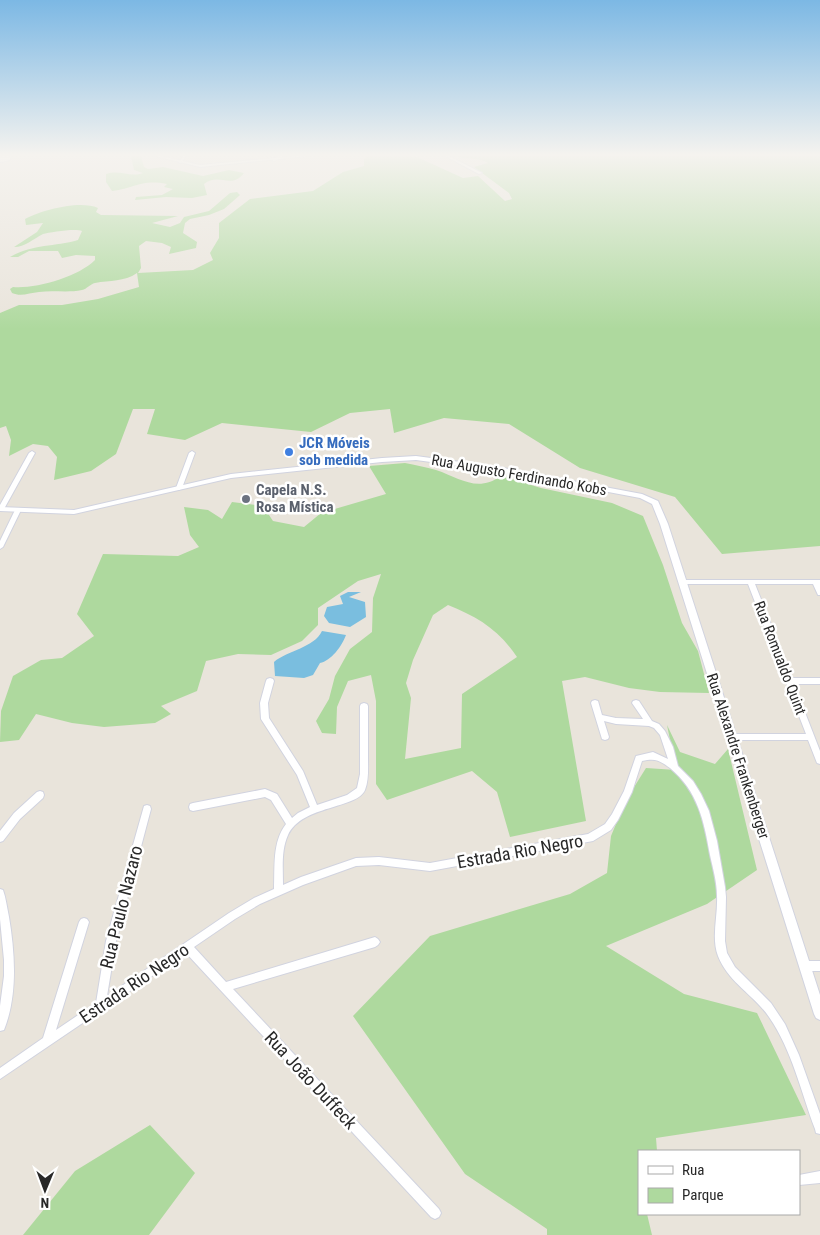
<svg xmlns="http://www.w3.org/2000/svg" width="820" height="1235" font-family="'Roboto Condensed',sans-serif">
  <rect width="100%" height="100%" fill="#e9e4db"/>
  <path fill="#aed99e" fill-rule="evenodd" d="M131,156h10l3,11 4,2 15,-2 40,9 26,-6 15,3c-13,17 -25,-1 -40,11l3,11 -15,3 -26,-1 -31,3 1,-3 26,-2 11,-6 -9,-2 3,-3c-26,-5 -31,4 -55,7l-6,-9v-8c14,-5 24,4 37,-1l-9,-3z
    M368,156l49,1 46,21 15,-2 27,25 7,-2 -3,-6 -35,-26 14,-4c-10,-6 -22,-4 -34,-7h366v390l-98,8 -47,-57 -95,-29 -71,-44 -65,-6 -50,15 -4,-24 -40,4 -39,19 -89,-9 -37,17 -38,-6 8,-25h-22l-17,45 -25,17 -37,9 3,-23 -9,-11 -15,-2 -24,12 2,-16 -5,-14 -6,2v-115l19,-8h43l36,-6 41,-12 -2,-14c-13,9 -27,7 -42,10 -5,1 -8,6 -13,7 -14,3 -29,0 -43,2 -10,1 -18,5 -27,1l-2,-4 3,-2c23,2 65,-10 82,-27v-4l-19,-1 -14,3 -4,-7h-29l-11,6h-8c22,-13 44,-10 68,-17l4,-9c-6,-3 -32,1 -39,3 -10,5 -18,13 -29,13l23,-15 6,-9 -17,2 -1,-6c17,-9 55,-19 73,-11l-2,4 5,3 77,1 -26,7 18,4 10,-4 4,-6 25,-6 21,-18 7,-1 3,3 -16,14 -15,6 -19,4 -5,4 -2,10 14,9 -1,6 -27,6 2,-7 -9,-4 -16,-2 -7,5 2,22 -3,5 55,-3 20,-10 -3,-7 9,-15v-15l31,-24 63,-8 30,-19 21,-6v-7z
    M405,463c10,2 21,4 31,7 24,8 41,23 65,6l40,12 71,15 31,13 20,49 19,58 16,28 11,42 -49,-1 -31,-4 -44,-11 -23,4 24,140 -76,16 -13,-45 -25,-21 -85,29 -11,-16v-83l-5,-26 -23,6 -11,26 -1,27 -14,-1 -6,-12 13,-22 6,-23 15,-27 22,-17 1,-34 8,-24 -23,7 -40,27v17l-16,16 -31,14 -33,-1 -32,7 -9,30 -36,15 10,8 -16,9 -51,4 -32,-4 -36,-9 -17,26 -19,2 1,-31 12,-35 28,-16 21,-2 32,-22 -17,-22 26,-60 75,2 21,-9 -9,-12 -6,-28 24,3 14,9 10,-17 31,4 10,15 31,6 17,-14 65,-19 -17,-28zM448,605c30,12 51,25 69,52l-55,37 -1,54 -56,11 6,-61 -5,-15 7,-23 20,-45z
    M667,725l13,27 35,12 13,-15 29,121 -50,34 -101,42 78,48 73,19 49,102 -150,23 1,13h-18v63h8l5,21h-105v-6l-82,-55 -112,-158 77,-80 140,-42 37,-21 4,-37 15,-36 20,-32 30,2z
    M150,1125l45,48 -46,62h-126l52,-64z"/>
  <path fill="#7abedf" d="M348,592h13l-12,5 16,5 1,15 -16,10 -21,-4 -5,-7 3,-9 16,-3 -3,-8z
    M322,631l24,4c-4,11 -15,26 -26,28l-7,12 -9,3 -29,-2 -1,-14c14,-12 40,-14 48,-31z"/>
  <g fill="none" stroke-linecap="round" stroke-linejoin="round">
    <g stroke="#d1d3df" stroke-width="2">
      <path id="minor" d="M183,156h3l-5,7h-2z
        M279,156h4l-8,5h-2v-2z
        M445,156h4l33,17 -3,1z
        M32,451l3,2 -31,56 -1,1 -3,1v-6l29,-52z
        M192,451l3,2 -13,35 -3,2 -2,-1 -1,-1 13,-35z
        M18,508l3,2 -18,37 -3,2v-8l15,-31z
        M681,580h139v15h-2l-5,-11h-58l37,94h28v6h-26l26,67v13l-3,-1 -9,-23h-76l-3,-1 -1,-2 1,-2 3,-1h74l-58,-150h-65l-3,-2z
        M270,678l3,1 1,2 -6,22 1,15 34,53 14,34 30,-10 10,-7 3,-14v-68l1,-2 3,-1 3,1 1,2c0,17 0,33 0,50 0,11 1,24 -3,34 -8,19 -63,15 -77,45 -7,15 -5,34 -5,50l18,-8 55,-19 23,-1 51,6 158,-29 17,-10 7,-10 12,-23 12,-35 17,-4 15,7 -8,-24 -6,-7 -5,-2 -33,-2 -12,-3 5,16 -1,2 -3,1 -3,-1 -11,-36 1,-2 3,-1 3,1 4,14 14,3 27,1 -11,-16 1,-2 3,-1 3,1 13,20 7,3 6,7 8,16 5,19 15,15 8,13 8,17 8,30 8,46 1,10 -1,44 2,12 8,14 36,36 14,21 14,31 21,59v20l-4,-1 -1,-4c-14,-37 -23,-79 -46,-112 -15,-22 -41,-35 -51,-61 -7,-19 0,-40 -1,-60 0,-14 -4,-27 -7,-41 -6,-34 -12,-64 -40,-87 -11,-8 -15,-10 -28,-7l-10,31 -14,28 -7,10 -18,11 -163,30 -51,-6 -23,1 -53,19 -43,19 -25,15 -41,28 32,35 149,-45 3,2 2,3 -2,3 -3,2 -142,42 206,220 2,4 -2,4 -4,2 -4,-2 -245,-264 -186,126v-11l43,-30 36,-116 2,-3 3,-1 3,1 2,3 -33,108 40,-27 10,-62 38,-135 3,-1 3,1 1,3 -35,132 -9,55 122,-83 25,-15 20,-9c1,-22 -2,-47 12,-65l-15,-24 -6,-3 -72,14 -3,-1 -1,-3 1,-3 3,-1 72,-14 12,5 15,24 6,-5 12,-6 -13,-32 -36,-56 -1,-16 6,-22 1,-2z
        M40,791l3,1 1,3 -1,3 -23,21 -17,22 -3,1v-11l14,-18 23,-21z
        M0,889l3,1c3,8 4,18 6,27 6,36 9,78 -5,113l-4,1v-25l4,-30v-16l-4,-41z
        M805,961h15v10h-15l-3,-2 -2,-3 2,-3z
        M820,1171v12l-21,2v-10z"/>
    </g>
    <g stroke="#d1d3df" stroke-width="2">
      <path id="tertiary" d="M155,156h6l39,9 96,-9h12l-108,11z
        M416,456l82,11 144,27 16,7 10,23 152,471v25l-4,-2 -2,-4 -154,-490 -8,-20 -12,-6 -142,-27 -82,-11 -34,2 -151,16 -157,36 -74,-3v-4l74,3 157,-36 151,-16z"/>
    </g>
    <g stroke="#d1d3df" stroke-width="12">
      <path id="secondary" d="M0,157l6,-1"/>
    </g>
    <use href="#minor" fill="#fff" fill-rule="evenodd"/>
    <use href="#tertiary" fill="#fff" fill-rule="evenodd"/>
    <use href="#secondary" stroke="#fff" stroke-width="10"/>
  </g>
  <linearGradient id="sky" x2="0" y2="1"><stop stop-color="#7cb8e4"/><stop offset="0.47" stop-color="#f5f3ef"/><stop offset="1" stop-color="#f5f3ef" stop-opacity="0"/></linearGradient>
  <rect width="820" height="329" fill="url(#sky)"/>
  <circle fill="#3f7fe0" stroke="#fff" stroke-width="2" cx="289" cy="452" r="5"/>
  <circle fill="#6b7280" stroke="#fff" stroke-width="2" cx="246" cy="499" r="5"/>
  <g text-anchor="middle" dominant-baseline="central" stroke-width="5" stroke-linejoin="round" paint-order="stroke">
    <g font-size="15" font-weight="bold" fill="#366cbe" stroke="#fff" text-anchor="start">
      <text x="299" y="443">JCR Móveis<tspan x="299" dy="17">sob medida</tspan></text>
    </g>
    <g font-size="15" fill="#282828" stroke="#fff">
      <text transform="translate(519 475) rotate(10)">Rua Augusto Ferdinando Kobs</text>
      <text transform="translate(780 658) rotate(69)">Rua Romualdo Quint</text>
      <text transform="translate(738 756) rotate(72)">Rua Alexandre Frankenberger</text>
    </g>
    <g font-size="15" font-weight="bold" fill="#5b616d" stroke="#fff" text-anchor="start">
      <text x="256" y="490">Capela N.S.<tspan x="256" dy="17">Rosa Mística</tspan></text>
    </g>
    <g font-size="18" fill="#282828" stroke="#fff">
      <text transform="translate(520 851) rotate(-10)">Estrada Rio Negro</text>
      <text transform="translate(121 907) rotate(-76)">Rua Paulo Nazaro</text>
      <text transform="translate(134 983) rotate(-34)">Estrada Rio Negro</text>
      <text transform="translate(311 1080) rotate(47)">Rua João Duffeck</text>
    </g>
  </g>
  <rect x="638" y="1150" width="162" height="65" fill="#ffffff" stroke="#a9a9a9"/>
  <rect x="648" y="1166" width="25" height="8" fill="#ffffff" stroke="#a9a9a9"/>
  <text x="682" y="1175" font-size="15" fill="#282828">Rua</text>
  <rect x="648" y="1188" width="25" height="15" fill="#aed99e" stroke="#a9a9a9"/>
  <text x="682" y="1200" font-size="15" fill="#282828">Parque</text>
  <g transform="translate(45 1190) rotate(181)" stroke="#ffffff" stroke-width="4" paint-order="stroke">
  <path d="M0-4L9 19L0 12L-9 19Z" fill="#282828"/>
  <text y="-8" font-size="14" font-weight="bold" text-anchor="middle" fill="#282828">N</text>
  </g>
</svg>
